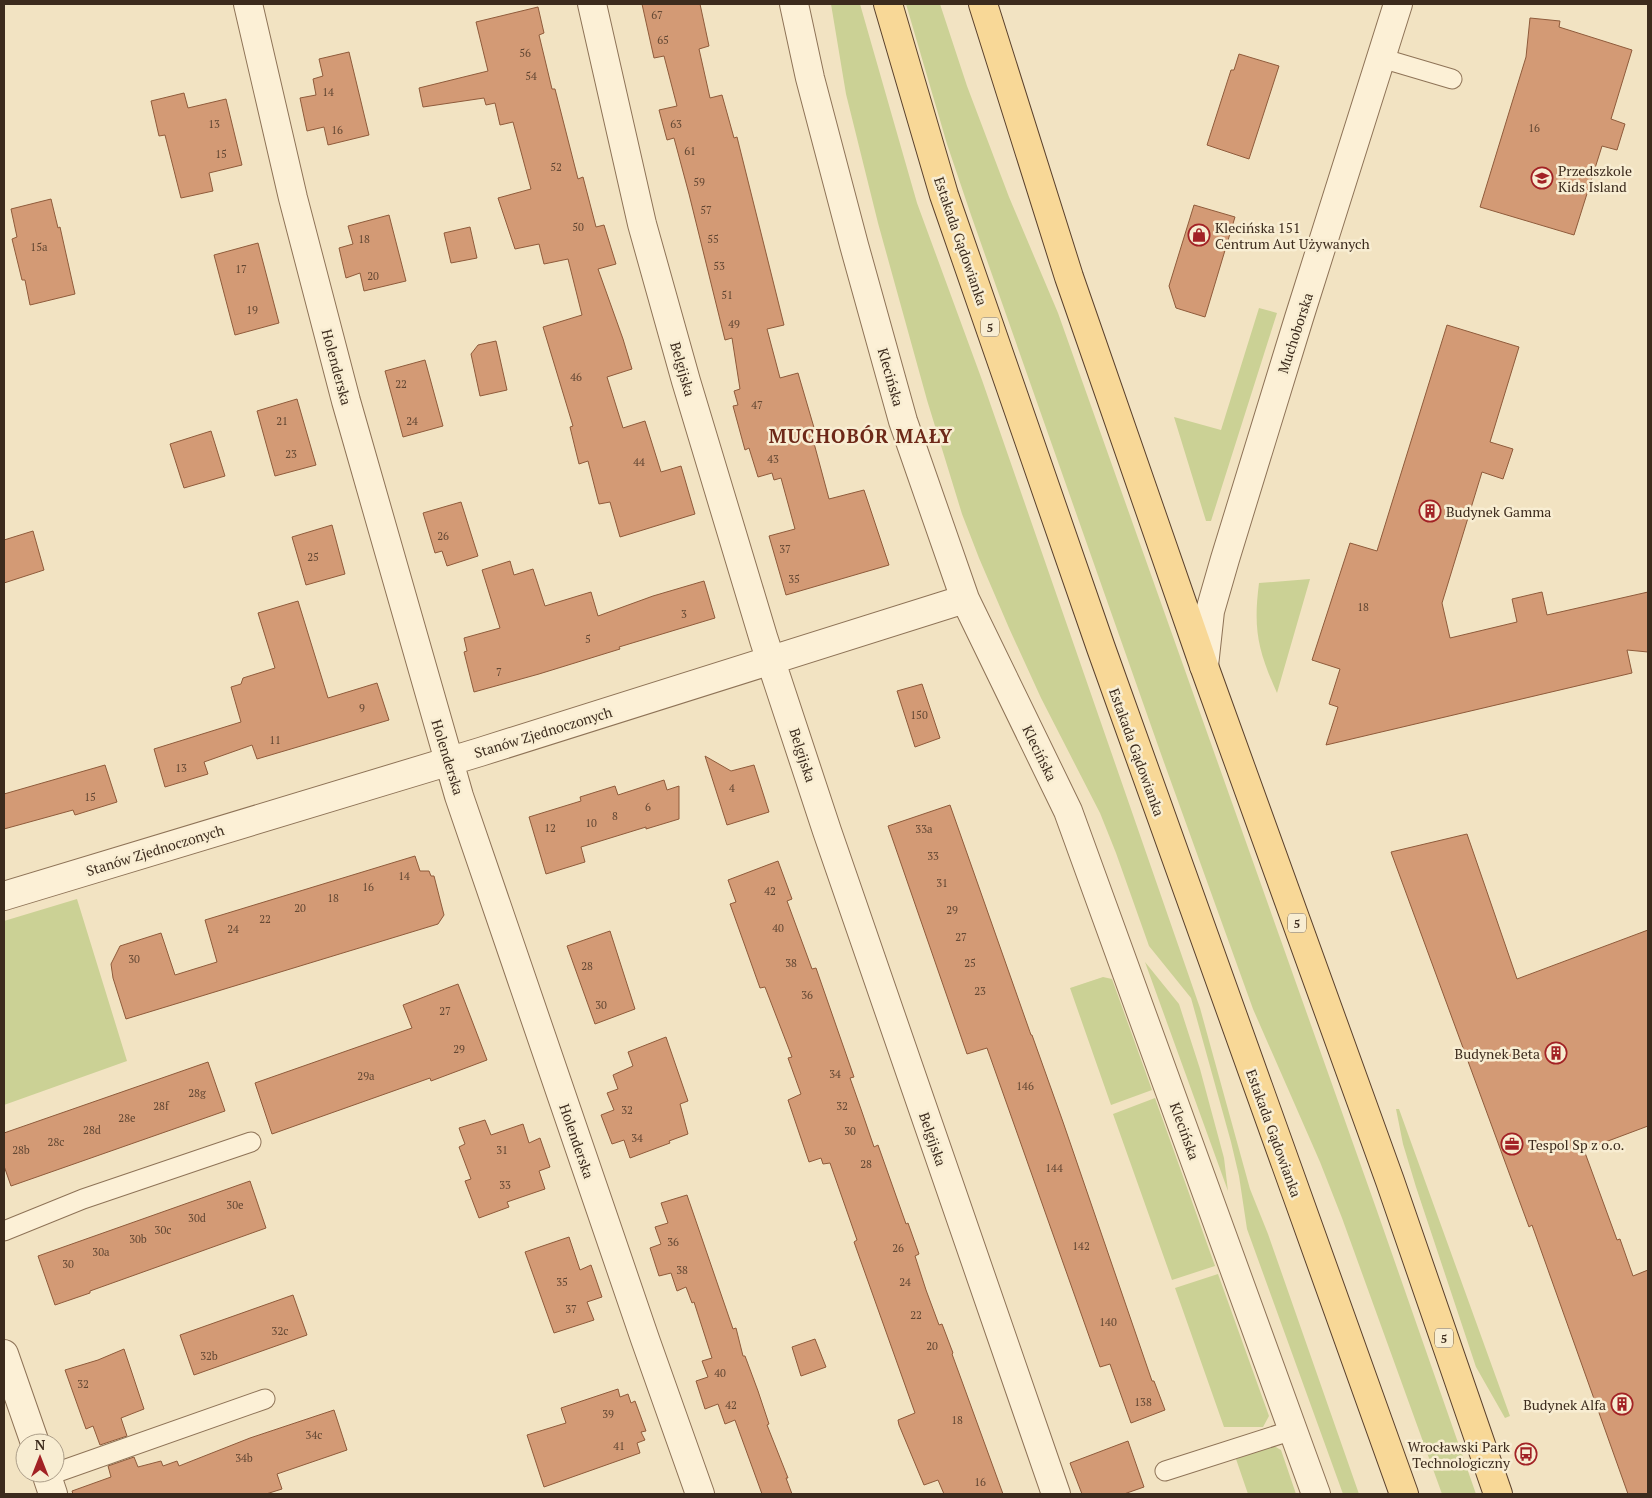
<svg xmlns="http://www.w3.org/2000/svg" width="1652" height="1498" font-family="'PT Serif',serif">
  <rect width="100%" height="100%" fill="#f2e3c2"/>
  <path fill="#cbd195" d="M831,4h29l57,199 65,177 218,628 50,181 18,45 91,260h-16l-96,-265 -8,-53 -8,-34 -40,-144 -42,-52 -33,-93 -16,-40 -59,-115 -32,-70 -30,-70 -17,-44 -35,-114 -49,-177 -32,-129z
    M906,4h34l27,82 42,111 49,116 318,895 100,286h-34l-100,-276 -22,-56 -67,-153 -92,-255 -190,-539 -24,-71z
    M1259,308l18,5 -66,208h-5l-32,-104 47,13z
    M1310,579l-33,114c-19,-43 -24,-63 -18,-110z
    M77,899l50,162 -123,44v-184z
    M1145,962l34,42 21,65 24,89 4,33z
    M1103,977l9,2 40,111 -41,15 -41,-117z
    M1155,1098l60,168 -43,14 -59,-166z
    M1396,1109h3l111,307 -5,2 -29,-51 -60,-180 -13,-43z
    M1218,1274l51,142 -6,11h-39l-49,-139z
    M1274,1446l7,4 15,44h-48l-12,-35z"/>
  <path fill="#d39a75" stroke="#8f5b3b" d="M642,4h58l9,42 -10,3 11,49 12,-3 12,43 3,-1 47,188 -17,4 13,49 18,-5 17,58 -4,1 18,67 35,-9 25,75 -103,30 -17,-59 26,-7 -14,-51 -7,2 -2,-7 -14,4 -9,-29 -4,2 -12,-44 5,-1 -4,-14 6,-2 -8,-51 -7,2 -36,-146 -15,-56 -7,2 -8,-30 18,-4 -13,-50 -10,2z
    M538,7l6,26 -5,2 13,54h3l23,90 5,-2 13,50 8,-2 12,39 -18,5 25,70 9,30 -25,8 16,51 22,-7 16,51 20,-6 14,48 -75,23 -10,-35 -11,2 -11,-43 -9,3 -9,-37 3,-1 -30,-99 39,-12 -14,-56 -24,5 -5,-20 -24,5 -17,-51 33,-9 -18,-67 -13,3 -5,-22 -9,2 -2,-7 -61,9 -4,-19 69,-17 -12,-49z
    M1530,18l30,3 -1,6 73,23 -21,69 14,5 -8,26 -15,-4 -28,89 -94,-28 46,-150z
    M349,52l20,83 -41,10 -4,-18 -17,4 -7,-33 16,-3 -3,-16 10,-3 -4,-17z
    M1239,54l40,12 -30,93 -42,-14 24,-75h3z
    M184,93l4,15 38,-9 16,66 -33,8 4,18 -32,7 -16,-63 -6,1 -8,-35z
    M51,199l7,29 2,-1 15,67 -45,11 -5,-25h-3l-10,-41 5,-2 -6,-28z
    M1194,205l41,12 -30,100 -29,-9 -7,-22z
    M389,215l17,66 -42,10 -4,-18 -14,5 -7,-30 14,-4 -5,-18z
    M470,227l7,31 -26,5 -7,-30z
    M258,243l21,80 -44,12 -21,-80z
    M1447,325l72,22 -29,95 23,7 -10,30 -21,-7 -40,131 8,35 67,-16 -5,-23 30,-7 5,23 101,-23v60l-21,-2 5,23 -306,72 12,-38 -9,-3 11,-35 -28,-9 38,-117 27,8z
    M496,341l11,49 -27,6 -9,-42 7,-9z
    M425,360l18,66 -40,11 -18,-66z
    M297,399l19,66 -41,11 -18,-65z
    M211,431l14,45 -41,12 -14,-44z
    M461,502l17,54 -31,10 -5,-15 -7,2 -12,-40z
    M332,525l13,49 -39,11 -14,-48z
    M33,531l11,39 -40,13v-43z
    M510,561l4,14 19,-6 12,37 46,-14 7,24 55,-20 51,-15 11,37 -96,29 1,2 -81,25 -65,18 -10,-40 3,-1 -3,-13 36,-10 -18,-58z
    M298,601l30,97 49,-15 12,37 -132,39 -5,-14 -48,17 4,12 -43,13 -11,-38 87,-27 -10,-35 10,-3 2,-6 32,-10 -17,-55z
    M922,684l18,54 -25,9 -18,-56z
    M705,756l26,15 23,-6 15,47 -42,13z
    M105,765l12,37 -42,13 -2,-5 -69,19v-35z
    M664,780l3,10 12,-4v33l-33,10v-2l-65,20 4,15 -39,12 -17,-57 52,-16 -1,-4 35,-11 3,9z
    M950,805l81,230h1l31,87 89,259h2l11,29 -34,13 -21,-59 -10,3 -113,-319 -20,6 -79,-228z
    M1467,834l50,145 131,-49v196l-64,24 33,90 3,-1 13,37 15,-6v224h-20l-96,-269 -3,2 -138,-375z
    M415,856l5,15h9l2,5h3l10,39 -6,9 -312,95 -13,-41 -2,-14 9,-18 41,-13 14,42 42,-13 -12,-42z
    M778,861l14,38 -5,2 25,68 4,-1 38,109 -4,1 12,34 12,35 4,-2 28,79 2,-1 11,31 -4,2 11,34 13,35 3,-1 11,29 -1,1 51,140h-59l-6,-14 -14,5 -25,-60 -1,-5 17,-7 -61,-171 3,-2 -27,-77 -7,1 -2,-6 -12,4 -21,-62 13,-6 -13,-36 4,-1 -27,-70 -5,1 -30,-84 6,-2 -8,-22z
    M610,931l25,78 -40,15 -28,-78z
    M458,984l29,76 -56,21 -1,-3 -158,56 -17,-51 157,-55 -9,-23z
    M666,1037l22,64 -8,3 8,30 -19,7 1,2 -40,15 -6,-18 -12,4 -11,-29 13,-5 -7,-17 11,-4 -5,-14 20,-9 -5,-14z
    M208,1062l17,49 -214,75 -7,-20v-33z
    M485,1120l6,15 32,-11 6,19 11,-5 10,29 -11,4 6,18 -38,13 2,5 -30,11 -14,-37 6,-2 -12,-32 6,-3 -6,-16z
    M250,1181l16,47 -176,63v2l-35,12 -17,-49z
    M687,1195l46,134 3,-1 7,28h2l13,35 11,33 -2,1 21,53h-2l6,16h-30l-27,-74 -10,4 -7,-20 -13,5 -9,-28 12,-4 -6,-16 10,-3 -18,-56 -2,1 -6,-16 -9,4 -6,-18 -12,3 -9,-28 11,-4 -6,-17 13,-4 -7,-20z
    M569,1237l11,33 11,-5 11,32 -15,5 7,18 -40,13 -29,-81z
    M293,1295l14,40 -113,40 -14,-40z
    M815,1339l11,28 -25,9 -9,-29z
    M124,1349l20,60 -23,9 6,18 -27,9 -7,-19 -7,3 -21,-59 33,-10z
    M618,1389l2,8 8,-3 3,9 4,-2 11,30 -5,1 4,8 -8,3 3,10 -96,34 -17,-52 39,-12 -5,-15z
    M334,1410l13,40 -70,24 5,15 -16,5h-193l-1,-3 39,-14 -3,-11 26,-9 4,10 23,-6 2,5 14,-5 2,5 71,-28z
    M1128,1441l16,46 -20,7h-42l-12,-31z"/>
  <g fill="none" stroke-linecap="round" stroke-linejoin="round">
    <g stroke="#8e7357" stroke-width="21">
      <path id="service" d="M1381,58l71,21
        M4,1231l79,-32 168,-57
        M1165,1471l128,-41
        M55,1473l210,-74"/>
    </g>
    <g stroke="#8e7357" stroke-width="30">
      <path id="minor" d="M248,4l45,194 53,203 113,395 186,543 55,155
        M592,4l50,220 44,157 78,259 63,191 229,663
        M794,4l16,74 44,167 49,176 62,178 103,212 248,683
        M1204,666l6,-55 15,-52 74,-241 99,-314
        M4,896l476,-144 485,-153
        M4,1354l31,89
        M46,1473l7,21"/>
    </g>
    <g stroke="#5b412c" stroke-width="30">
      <path id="primary" d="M888,4l56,191 157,453 303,846
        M983,4l86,273 135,389 186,515 108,313"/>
    </g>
    <use href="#service" stroke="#fcf0d6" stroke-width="19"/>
    <use href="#minor" stroke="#fcf0d6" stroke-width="28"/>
    <use href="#primary" stroke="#f8d897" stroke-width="28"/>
  </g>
  <defs>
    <g id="school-ring" transform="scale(1.125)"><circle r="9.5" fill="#f8edd2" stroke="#a22225" stroke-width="1.5"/><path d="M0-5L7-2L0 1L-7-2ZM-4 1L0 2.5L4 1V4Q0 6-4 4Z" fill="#a22225"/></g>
    <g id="shop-ring" transform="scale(1.125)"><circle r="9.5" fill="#f8edd2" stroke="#a22225" stroke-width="1.5"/><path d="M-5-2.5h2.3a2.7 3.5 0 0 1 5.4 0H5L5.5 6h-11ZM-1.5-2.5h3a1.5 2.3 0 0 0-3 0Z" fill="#a22225"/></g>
    <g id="building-ring" transform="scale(1.125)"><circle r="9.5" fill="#f8edd2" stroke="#a22225" stroke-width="1.5"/><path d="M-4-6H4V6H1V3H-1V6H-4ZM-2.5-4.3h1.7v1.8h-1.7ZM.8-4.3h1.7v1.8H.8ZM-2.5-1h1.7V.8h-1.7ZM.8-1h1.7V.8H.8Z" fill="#a22225"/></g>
    <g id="office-ring" transform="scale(1.125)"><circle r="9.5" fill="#f8edd2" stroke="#a22225" stroke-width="1.5"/><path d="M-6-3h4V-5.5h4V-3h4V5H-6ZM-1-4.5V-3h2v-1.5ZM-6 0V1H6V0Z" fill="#a22225"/></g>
    <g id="bus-ring" transform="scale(1.125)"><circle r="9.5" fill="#f8edd2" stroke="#a22225" stroke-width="1.5"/><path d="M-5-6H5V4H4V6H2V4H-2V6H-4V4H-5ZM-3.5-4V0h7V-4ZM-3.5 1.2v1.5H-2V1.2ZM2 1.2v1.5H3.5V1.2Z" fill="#a22225"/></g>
  </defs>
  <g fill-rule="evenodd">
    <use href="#school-ring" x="1542" y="178"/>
    <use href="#shop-ring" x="1199" y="235"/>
    <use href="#building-ring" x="1430" y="511"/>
    <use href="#building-ring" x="1556" y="1053"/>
    <use href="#office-ring" x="1512" y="1144"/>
    <use href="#building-ring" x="1622" y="1404"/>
    <use href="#bus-ring" x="1526" y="1454"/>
  </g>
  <g text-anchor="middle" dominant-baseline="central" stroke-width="5" stroke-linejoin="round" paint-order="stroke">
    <g font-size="11" fill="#624733">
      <text x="657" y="15">67</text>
      <text x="663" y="40">65</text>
      <text x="525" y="53">56</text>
      <text x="531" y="76">54</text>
      <text x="328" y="92">14</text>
      <text x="214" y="124">13</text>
      <text x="676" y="124">63</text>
      <text x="1534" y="128">16</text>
      <text x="337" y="130">16</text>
      <text x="690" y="151">61</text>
      <text x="221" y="154">15</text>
      <text x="556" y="167">52</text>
      <text x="699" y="182">59</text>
      <text x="706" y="210">57</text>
      <text x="578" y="227">50</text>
      <text x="364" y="239">18</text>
      <text x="713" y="239">55</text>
      <text x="39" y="247">15a</text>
      <text x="719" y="266">53</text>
      <text x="241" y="269">17</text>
      <text x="373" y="276">20</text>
      <text x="727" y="295">51</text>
      <text x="252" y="310">19</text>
      <text x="734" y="324">49</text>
      <text x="576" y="377">46</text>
      <text x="401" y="384">22</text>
      <text x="757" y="405">47</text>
      <text x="282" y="421">21</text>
      <text x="412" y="421">24</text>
      <text x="291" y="454">23</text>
      <text x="773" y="459">43</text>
      <text x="639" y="462">44</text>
      <text x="443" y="536">26</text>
      <text x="785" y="549">37</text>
      <text x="313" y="557">25</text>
      <text x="794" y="579">35</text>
      <text x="1363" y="607">18</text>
      <text x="684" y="614">3</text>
      <text x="588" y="639">5</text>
      <text x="499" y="672">7</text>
      <text x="362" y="708">9</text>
      <text x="919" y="715">150</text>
      <text x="275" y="740">11</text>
      <text x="181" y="768">13</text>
      <text x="732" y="788">4</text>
      <text x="90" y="797">15</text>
      <text x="648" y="807">6</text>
      <text x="615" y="816">8</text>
      <text x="591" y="823">10</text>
      <text x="550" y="828">12</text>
      <text x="924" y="829">33a</text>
      <text x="933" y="856">33</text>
      <text x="404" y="876">14</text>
      <text x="942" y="883">31</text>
      <text x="368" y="887">16</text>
      <text x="770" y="891">42</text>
      <text x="333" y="898">18</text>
      <text x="300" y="908">20</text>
      <text x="952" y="910">29</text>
      <text x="265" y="919">22</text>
      <text x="778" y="928">40</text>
      <text x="233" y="929">24</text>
      <text x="961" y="937">27</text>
      <text x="134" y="959">30</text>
      <text x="791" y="963">38</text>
      <text x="970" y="963">25</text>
      <text x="587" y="966">28</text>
      <text x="980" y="991">23</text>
      <text x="807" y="995">36</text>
      <text x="601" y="1005">30</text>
      <text x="445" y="1011">27</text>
      <text x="459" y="1049">29</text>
      <text x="835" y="1074">34</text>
      <text x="366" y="1076">29a</text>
      <text x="1025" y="1086">146</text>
      <text x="197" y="1093">28g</text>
      <text x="161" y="1106">28f</text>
      <text x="842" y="1106">32</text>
      <text x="627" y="1110">32</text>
      <text x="127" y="1118">28e</text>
      <text x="92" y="1130">28d</text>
      <text x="850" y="1131">30</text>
      <text x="637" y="1138">34</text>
      <text x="56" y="1142">28c</text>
      <text x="21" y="1150">28b</text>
      <text x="502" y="1150">31</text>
      <text x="866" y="1164">28</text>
      <text x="1054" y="1168">144</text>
      <text x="505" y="1185">33</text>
      <text x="235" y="1205">30e</text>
      <text x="197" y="1218">30d</text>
      <text x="163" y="1230">30c</text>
      <text x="138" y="1239">30b</text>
      <text x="673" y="1242">36</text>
      <text x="1081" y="1246">142</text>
      <text x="898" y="1248">26</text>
      <text x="101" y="1252">30a</text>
      <text x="68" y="1264">30</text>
      <text x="682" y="1270">38</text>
      <text x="562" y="1282">35</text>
      <text x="905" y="1282">24</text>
      <text x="571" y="1309">37</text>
      <text x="916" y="1315">22</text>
      <text x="1108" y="1322">140</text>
      <text x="280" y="1331">32c</text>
      <text x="932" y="1346">20</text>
      <text x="209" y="1356">32b</text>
      <text x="720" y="1373">40</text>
      <text x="83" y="1384">32</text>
      <text x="1143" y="1402">138</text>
      <text x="731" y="1405">42</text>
      <text x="608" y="1414">39</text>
      <text x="957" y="1420">18</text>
      <text x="314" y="1435">34c</text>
      <text x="619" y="1446">41</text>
      <text x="244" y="1458">34b</text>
      <text x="980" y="1482">16</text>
    </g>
    <g fill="#f8edd2" stroke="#746553" stroke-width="1">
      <rect x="981" y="317.5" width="18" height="19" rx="4"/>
      <rect x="1288" y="913.5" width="18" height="19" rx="4"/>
      <rect x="1435" y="1328.5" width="18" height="19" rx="4"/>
    </g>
    <g font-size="12" font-weight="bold" fill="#3c2b1d">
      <text x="990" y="327">5</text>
      <text x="1297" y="923">5</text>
      <text x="1444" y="1338">5</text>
    </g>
    <g font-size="14" fill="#3c2b1d" stroke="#f8edd2" text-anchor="start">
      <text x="1558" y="170">Przedszkole<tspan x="1558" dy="16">Kids Island</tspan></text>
      <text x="1215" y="227">Klecińska 151<tspan x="1215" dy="16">Centrum Aut Używanych</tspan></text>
      <text x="1446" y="511">Budynek Gamma</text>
      <text x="1540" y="1053" text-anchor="end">Budynek Beta</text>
      <text x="1528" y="1144">Tespol Sp z o.o.</text>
      <text x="1606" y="1404" text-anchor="end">Budynek Alfa</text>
      <text x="1510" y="1446" text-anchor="end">Wrocławski Park<tspan x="1510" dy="16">Technologiczny</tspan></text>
    </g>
    <g font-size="14" fill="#3c2b1d" stroke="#f8edd2">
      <text transform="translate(961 241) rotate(71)">Estakada Gądowianka</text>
      <text transform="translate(1295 333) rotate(-72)">Muchoborska</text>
      <text transform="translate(337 367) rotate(75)">Holenderska</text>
      <text transform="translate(683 369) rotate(74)">Belgijska</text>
      <text transform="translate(891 377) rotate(74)">Klecińska</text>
      <text transform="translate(543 732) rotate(-17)">Stanów Zjednoczonych</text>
      <text transform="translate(1137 752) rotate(70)">Estakada Gądowianka</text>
      <text transform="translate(1040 753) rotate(64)">Klecińska</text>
      <text transform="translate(803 755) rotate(72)">Belgijska</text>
      <text transform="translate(448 757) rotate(73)">Holenderska</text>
      <text transform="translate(155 850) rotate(-17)">Stanów Zjednoczonych</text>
      <text transform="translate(1185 1131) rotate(70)">Klecińska</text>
      <text transform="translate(1274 1133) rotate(70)">Estakada Gądowianka</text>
      <text transform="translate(933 1139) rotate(71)">Belgijska</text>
      <text transform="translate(577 1141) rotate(71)">Holenderska</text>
    </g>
    <g font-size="19" font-weight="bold" letter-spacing="1" fill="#6d2818" stroke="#f8edd2">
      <text x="861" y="435">MUCHOBÓR MAŁY</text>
    </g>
  </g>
  <rect width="1652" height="1498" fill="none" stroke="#3c2b1d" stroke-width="10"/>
  <g transform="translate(40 1458)"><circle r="24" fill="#f8edd2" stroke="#ad9f8a"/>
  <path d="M0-4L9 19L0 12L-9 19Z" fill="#a22225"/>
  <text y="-8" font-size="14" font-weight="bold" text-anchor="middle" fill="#3c2b1d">N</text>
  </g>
</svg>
